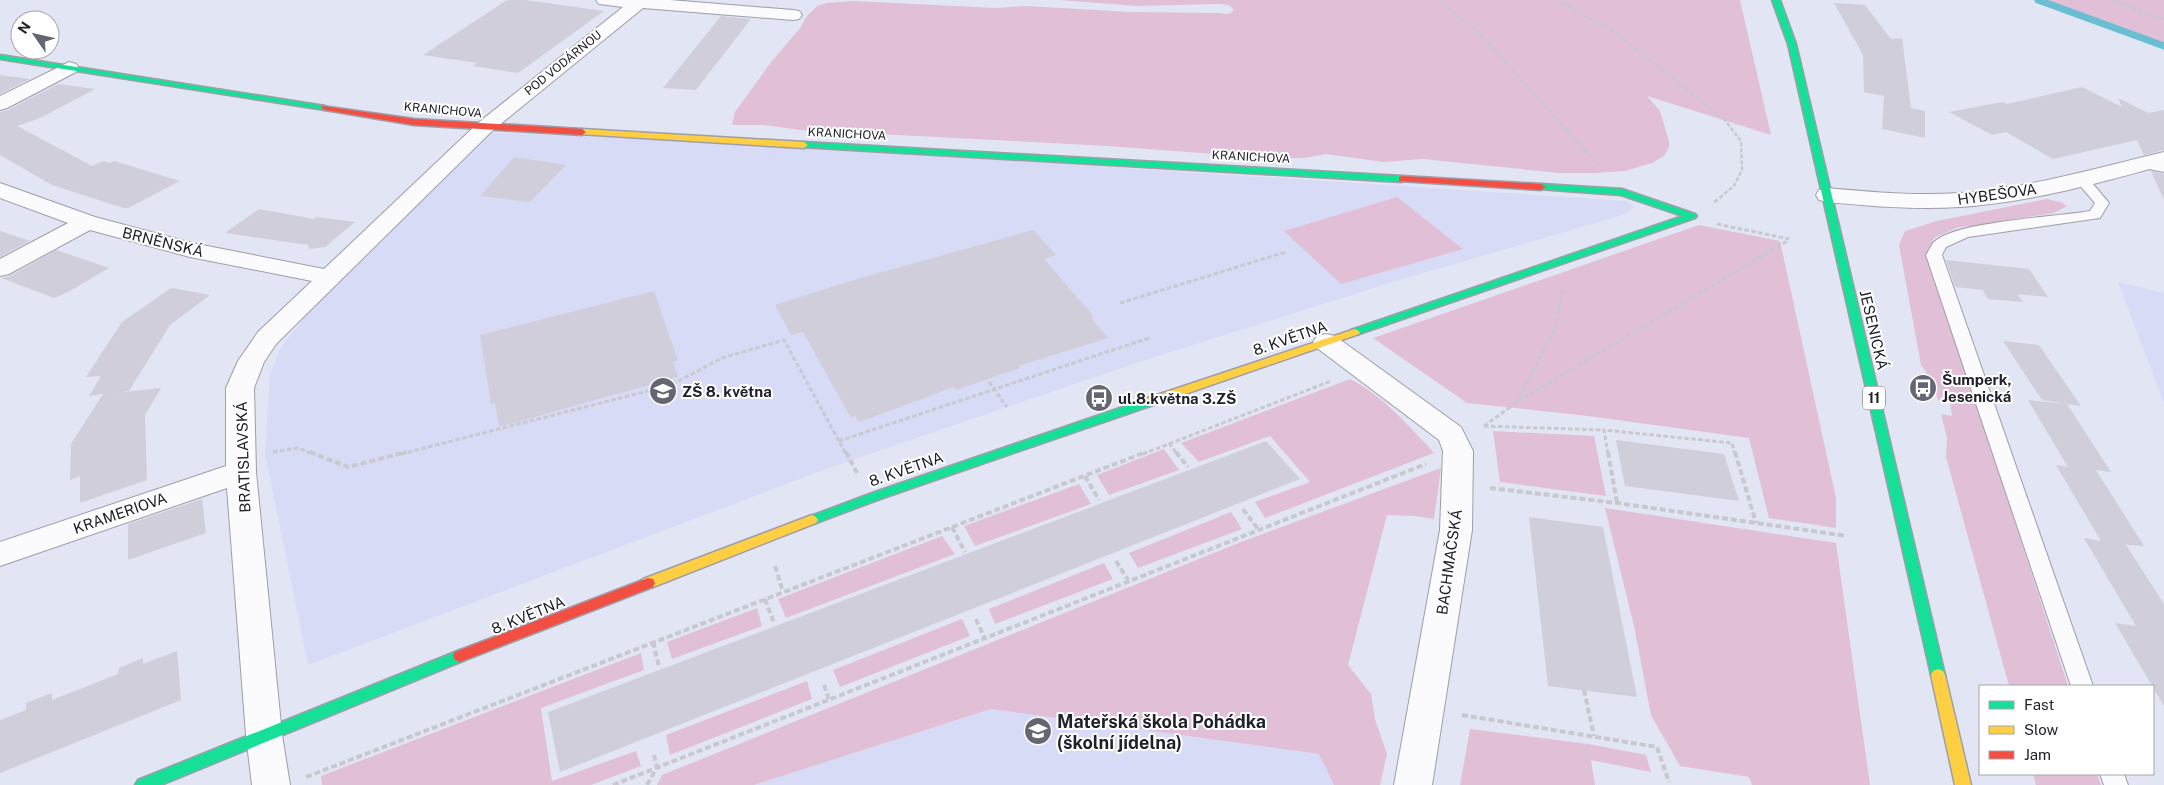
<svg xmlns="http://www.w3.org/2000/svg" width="2164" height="785" font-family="'Public Sans',sans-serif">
  <rect width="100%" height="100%" fill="#e2e5f4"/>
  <path fill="#d7dbf5" d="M492,133l213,8 650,42 271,18 8,6 -8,7 -230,67 -260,82 -310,106 -518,196 -43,-212 5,-79 11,-27 26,-33z
    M2118,282l46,11v110z
    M991,709l328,45 15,31h-580z"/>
  <path fill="#e1c0d7" d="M1058,0h682l31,135 -124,-39 13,15 9,30v6l-5,9 -12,7 -27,8 -30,2h-36l-136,-14 -40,3 -57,-8 -21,4h-37l-161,-12 -307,-16 -36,-5h-32l3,-13 37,-51 29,-34 5,-10 11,-11 10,-3 26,-2 143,7 30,-2 105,6 87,1 11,1 5,-4 -5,-5 -10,-1 -81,2z
    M2046,0h118v43z
    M1397,197l66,52 -122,35 -57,-53z
    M2047,199l14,3 6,4 -13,7 -98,15 -22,10 -6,16 140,432h-59l-63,-229 1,-19 -6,-24 11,2 -2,-13 -12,-3 -5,-17 -12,-18 -22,-120 6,-14 32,-10z
    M1699,225l81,16 56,257v30l-67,-10 -20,-80 -161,-22 -121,-13 -94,-65z
    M1350,379c32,16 60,48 84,74l-169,65 -10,-16 55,-20 -40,-46 -71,26 -18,-19z
    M1493,431l101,5 12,60 -106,-14z
    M1164,449l15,21 -70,25 -12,-20z
    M1441,468l-7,51 -19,-3 -28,-1 -39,150 23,29 4,25 12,35 -7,31h-46l-15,-31 -328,-45 -237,76h-97l5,-10 579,-233z
    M1079,484l12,20 -116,42 -11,-20z
    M1605,508l231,35 34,242h-118l-3,-8 -69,-11 -29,-51 -17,-89z
    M1231,512l11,17 -104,39 -9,-15z
    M942,536l13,18 -169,64 -8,-19z
    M1104,563l9,16 -118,45 -6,-15z
    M757,608l5,18 -90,33 -5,-17z
    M962,619l8,17 -130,51 -7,-17z
    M641,653l3,17 -103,38 11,73 84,-30 5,15 -50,19h-269l-1,-9z
    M807,681l5,18 -142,56 -4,-20z
    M1470,729l118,15 58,11 5,17 -60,-12 4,25h-135z
    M2033,774h64l4,11h-65z"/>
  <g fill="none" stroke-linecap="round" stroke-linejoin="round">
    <path stroke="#69bed1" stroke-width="7" d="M2038,0l126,46"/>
  </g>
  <path fill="#d0ceda" d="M507,0h18l79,11 -86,62 -45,-7 4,-3 -54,-8z
    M1834,3l31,2 26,34 11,-1 9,70 14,3v27l-43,-9 2,-33 -20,-4 -1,-37z
    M721,16l30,3 -55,71 -33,-2z
    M0,75l30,4 -30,15z
    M58,84l37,5 -55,29 -23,8 75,40 11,-5 7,2 4,-2 66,20 -52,27h-5l-71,-23 -52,-30v-43l8,-2z
    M2082,87l40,20 -4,-9 30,15 16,-3v40l-20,5 -7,-15 -84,19 -47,-27 -14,3 -43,-23 53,-10 5,2z
    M514,157l52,8 -36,37 -50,-6z
    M2151,171l13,3v26z
    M259,209l55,10 2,-2 39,5 -30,25 -16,2 -1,-4 -83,-12z
    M1033,230l23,25 -12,4 50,58 -3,1 17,20 -90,28 2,2 -64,22 -2,-3 -95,35 -4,-6 -4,2 -48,-86 -12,3 -16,-30 72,-23z
    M0,231l30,10 -30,16z
    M56,250l53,18 -41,24 -14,6 -53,-20 9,-2z
    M1946,260l83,9 19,28 -31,-3 6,8 -35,-3 -5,-9 -28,-3z
    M171,288l39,7 -40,30 -41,66 -15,2 47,-5 -16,27 2,65 -67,23v-27l-10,4 1,-36 32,-50 -14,2 12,-20 -15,1 36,-55z
    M654,291l24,70 -5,1 5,15 -179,50 -4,-24 -4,1 -11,-69z
    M2003,341l36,4 42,61 -39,-6z
    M2028,400l39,4 44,68 -15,-2 48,76 -24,-2 6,1 38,59v102l-49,-83 21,3 -52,-88 17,3 -45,-76 12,2z
    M1616,440l108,14 15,47 -114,-15z
    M1266,441l34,38 -740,293 -12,-60z
    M202,499l4,34 -78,27v-36z
    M1529,517l74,10 34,170 -89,-11z
    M177,651l4,49 -181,73v-53l26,-10v-7l26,-10v7l66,-26 1,-6 24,-10v6z"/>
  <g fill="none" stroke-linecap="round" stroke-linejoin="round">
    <g stroke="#9d9eaa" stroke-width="2">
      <path id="lane" d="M2144,160l20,4v8l-25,-5 -2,-3 2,-3z
        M2083,177l5,1 21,25 -9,15 -132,19 -22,10 -4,8 151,431h-22l-145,-431c3,-4 5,-10 8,-13 21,-21 123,-25 156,-31l5,-8 -19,-22z
        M2100,774h24l4,11h-24z"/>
    </g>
    <g stroke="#9d9eaa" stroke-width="2">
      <path id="street" d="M596,0h74l123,10 6,1 3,4 -3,4 -6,1 -150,-12 -151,123 -216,213 -12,18 -10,26 2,84 26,263 8,50h-38l-6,-50 -19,-247 -227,78v-24l226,-76v-78l12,-27 20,-29 54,-51 -122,-24 -100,-27 -81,44 -9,2v-17l68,-36 -68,-25v-15l95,34 97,26 132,26 154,-146 145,-116 -24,-3z
        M69,62l7,2 3,4 -3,4 -69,36 -7,2v-14z
        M2164,152v13c-67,19 -135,37 -204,42 -45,3 -89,-1 -133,-5l-8,-2 -3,-5 3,-5 8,-2c44,4 88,8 133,5 70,-5 136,-25 204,-41z
        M1326,334l9,2 126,91 12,24 -1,79 -40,255h-38l46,-255 3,-79 -4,-11 -122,-92 -4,-6 4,-6z"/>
    </g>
    <g stroke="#9d9eaa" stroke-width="3">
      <path id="fast" d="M1772,0h8l16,44 149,631 -2,4 -5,2 -5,-2 -2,-4 -143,-631z
        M0,55l325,51 4,2 -4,2 -325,-51z
        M804,142l598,34 4,3 -4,3 -601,-35 -1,-2z
        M1541,184l81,5 73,25 2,2 -2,2 -336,116h-8l-1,-2 1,-2 332,-114 -62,-21 -83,-6 -2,-2z
        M1152,397l6,4 -2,3 -273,94 -67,25h-8l-2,-3 2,-3 67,-25z
        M460,650l5,2 2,4 -2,4 -304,125h-26l3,-5z"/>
    </g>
    <g stroke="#9d9eaa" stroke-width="3">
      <path id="slow" d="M582,129l222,13 4,3 -4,3 -225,-14 -1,-2z
        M1355,329l5,3 -1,2 -203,70 -4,1 -6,-4 2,-3z
        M812,515l4,2 2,3 -2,3 -163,64 -5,1 -5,-1 -2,-4 2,-4z
        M1938,669l5,2 2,4 26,110h-16l-24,-110 2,-4z"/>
    </g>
    <g stroke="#9d9eaa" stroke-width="3">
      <path id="jam" d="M322,106l92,13 168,10 4,3 -4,3 -168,-10 -89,-15 -4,-2z
        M1402,176l139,8 5,3 -5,3 -142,-9v-4z
        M648,578l5,1 2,4 -2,4 -188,73 -5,2 -5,-2 -2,-4 2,-4z"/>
    </g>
    <path stroke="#c8c9cf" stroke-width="2.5" stroke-dasharray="4 2" stroke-linecap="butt" d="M1438,0l41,33 119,132
      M1558,0l58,33 108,86 17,22 1,29 -8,16 -15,12
      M2110,0l54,19"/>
    <path stroke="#c8c9cf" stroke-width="3" stroke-dasharray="4.5 2.5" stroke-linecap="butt" d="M1714,202l7,-5
      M1717,224l72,15
      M1120,303l166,-51
      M989,382l18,25
      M1516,403l39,-74 8,-42
      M1484,426l36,-26 269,-160
      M1484,426l120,4
      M839,441l310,-103
      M1169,443l8,11
      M273,452l25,-4 15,6
      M401,454l270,-69 51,-27 62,-18 62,114
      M1143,454l188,-73
      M1608,454l-4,-24 128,13 3,11"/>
    <path stroke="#c8c9cf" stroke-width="4" stroke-dasharray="6 3" stroke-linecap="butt" d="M310,452l38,15 58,-15
      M846,452l11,21
      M1176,452l12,15
      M1608,452l9,51
      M1735,452l21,71
      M1085,476l14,24
      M1490,488l127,15 230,33
      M1243,509l15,20
      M952,527l13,25
      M1116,561l12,19
      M775,566l8,26
      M765,599l9,24
      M976,619l8,18
      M653,642l6,25
      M824,685l5,14
      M1584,690l10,46
      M1462,715l195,32 12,35
      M306,777l840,-325
      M613,785l813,-321
      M647,785l10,-18 -3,-12"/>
    <use href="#lane" fill="#fbfbfd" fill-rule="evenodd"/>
    <use href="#street" fill="#fbfbfd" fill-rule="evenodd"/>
    <use href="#fast" fill="#16e098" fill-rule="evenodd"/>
    <use href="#slow" fill="#ffcf43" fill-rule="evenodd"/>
    <use href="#jam" fill="#f24e42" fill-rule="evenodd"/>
  </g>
  <defs>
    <g id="bus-disc" transform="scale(1.4375)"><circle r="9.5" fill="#646671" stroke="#fff"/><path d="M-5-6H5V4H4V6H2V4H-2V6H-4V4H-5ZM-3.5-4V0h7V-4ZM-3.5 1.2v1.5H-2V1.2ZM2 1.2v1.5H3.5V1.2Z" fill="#fff"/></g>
    <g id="school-disc" transform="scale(1.4375)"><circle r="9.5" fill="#646671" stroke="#fff"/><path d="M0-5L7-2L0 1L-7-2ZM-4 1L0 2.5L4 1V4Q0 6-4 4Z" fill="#fff"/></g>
  </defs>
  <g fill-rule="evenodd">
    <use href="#bus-disc" x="1923" y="388"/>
    <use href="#school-disc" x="663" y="391"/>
    <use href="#bus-disc" x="1099" y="398"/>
    <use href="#school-disc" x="1038" y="731"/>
  </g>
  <g text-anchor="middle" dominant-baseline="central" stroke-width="4" stroke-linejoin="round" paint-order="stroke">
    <g font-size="12" fill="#20212b" stroke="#fff">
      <text transform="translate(563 63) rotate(-39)">POD VODÁRNOU</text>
      <text transform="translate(443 110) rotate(5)">KRANICHOVA</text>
      <text transform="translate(847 134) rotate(3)">KRANICHOVA</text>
      <text transform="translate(1251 157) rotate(3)">KRANICHOVA</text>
    </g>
    <rect fill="#fff" stroke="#63646b" stroke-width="1" x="1863" y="386.5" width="22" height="23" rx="4"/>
    <g font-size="14" font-weight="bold" fill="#20212b">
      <text x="1874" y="398">11</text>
    </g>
    <g font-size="15" fill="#20212b" stroke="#fff">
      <text transform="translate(1997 194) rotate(-8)">HYBEŠOVA</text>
      <text transform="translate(163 242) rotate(14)">BRNĚNSKÁ</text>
      <text transform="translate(1874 330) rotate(77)">JESENICKÁ</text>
      <text transform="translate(1290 338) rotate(-19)">8. KVĚTNA</text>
      <text transform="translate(243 457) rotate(-92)">BRATISLAVSKÁ</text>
      <text transform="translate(906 469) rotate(-19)">8. KVĚTNA</text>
      <text transform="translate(120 513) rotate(-19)">KRAMERIOVA</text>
      <text transform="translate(1449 562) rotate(-82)">BACHMAČSKÁ</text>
      <text transform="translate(528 615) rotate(-22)">8. KVĚTNA</text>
    </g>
    <g font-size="15" font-weight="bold" fill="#20212b" stroke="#fff" text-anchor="start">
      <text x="1942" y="379">Šumperk,<tspan x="1942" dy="17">Jesenická</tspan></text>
      <text x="682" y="391">ZŠ 8. května</text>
      <text x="1118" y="398">ul.8.května 3.ZŠ</text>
    </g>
    <g font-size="18" font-weight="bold" fill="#20212b" stroke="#fff" text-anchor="start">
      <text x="1057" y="721">Mateřská škola Pohádka<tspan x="1057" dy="21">(školní jídelna)</tspan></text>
    </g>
  </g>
  <rect x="1979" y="685" width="175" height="90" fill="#ffffff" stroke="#a6a6aa"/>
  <rect x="1989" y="701" width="25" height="8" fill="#16e098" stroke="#a6a6aa"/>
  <text x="2024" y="710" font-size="15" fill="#20212b">Fast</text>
  <rect x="1989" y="726" width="25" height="8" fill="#ffcf43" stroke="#a6a6aa"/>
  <text x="2024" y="735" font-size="15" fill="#20212b">Slow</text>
  <rect x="1989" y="751" width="25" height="8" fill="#f24e42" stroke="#a6a6aa"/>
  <text x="2024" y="760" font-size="15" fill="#20212b">Jam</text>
  <g transform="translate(35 35) rotate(304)"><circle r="24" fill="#ffffff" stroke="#a6a6aa"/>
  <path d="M0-4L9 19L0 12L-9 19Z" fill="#646671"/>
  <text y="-8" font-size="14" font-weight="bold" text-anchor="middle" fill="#20212b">N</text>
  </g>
</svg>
